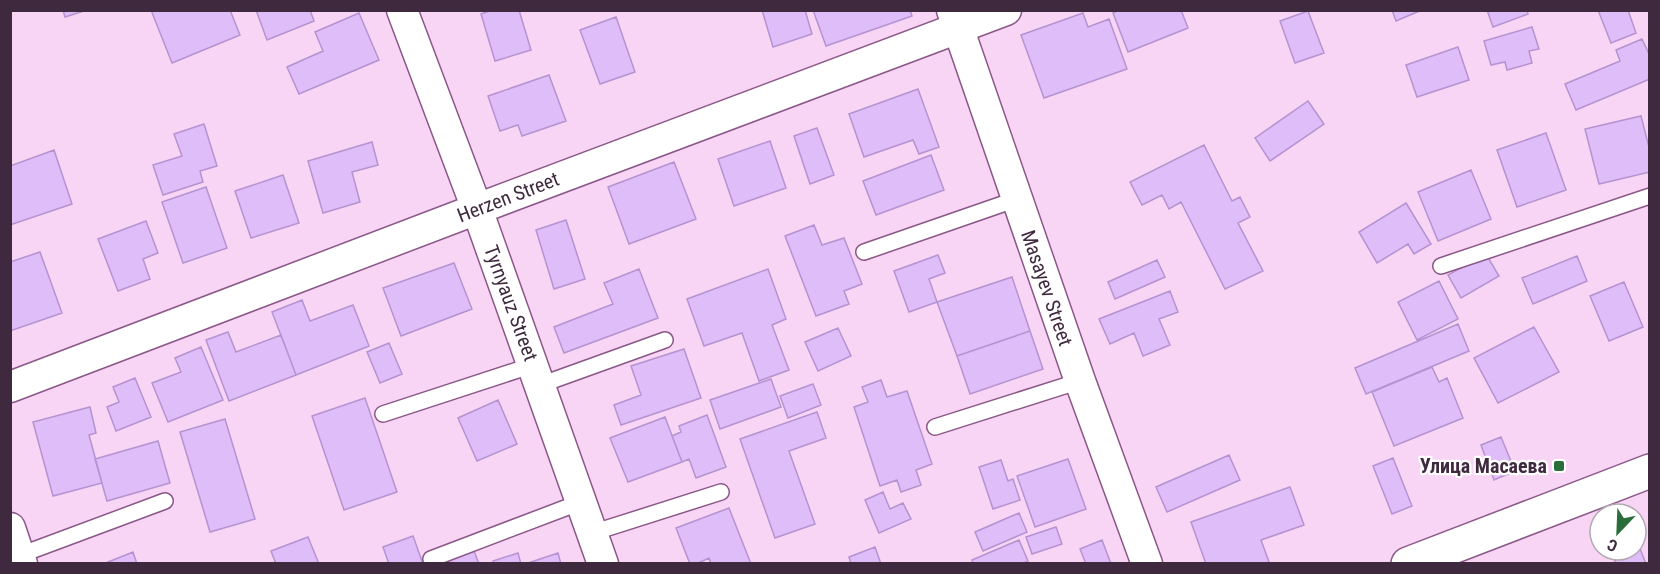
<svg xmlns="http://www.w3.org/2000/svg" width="1660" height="574" font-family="'Roboto Condensed',sans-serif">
  <rect width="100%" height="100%" fill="#f8d5f5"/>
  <path fill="#debdf9" stroke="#b493d0" stroke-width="1.5" d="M63,10h24l-22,7z
    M151,10h79l10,25 -68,28z
    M256,10h54l4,11 -47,19z
    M492,10h27l12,40 -36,11 -14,-47z
    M762,10h43l7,24 -39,13z
    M813,10h97l2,6 -86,30z
    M1119,10h62l7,18 -60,24 -15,-39z
    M1392,10h30l-26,11z
    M1487,10h40l1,4 -35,13z
    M1598,10h30l8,23 -25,10z
    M1308,11l16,42 -29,10 -15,-42z
    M359,13l20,47 -80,34 -12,-27 36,-16 -8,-19z
    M1083,13l5,14 21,-8 18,50 -83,29 -23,-63z
    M616,17l19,55 -35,12 -20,-54z
    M1532,27l7,22 -10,2 3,12 -25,7 -2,-8 -14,3 -7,-24z
    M1642,39l8,17v23l-74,31 -11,-26 55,-23 -4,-11z
    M1458,47l11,33 -52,17 -11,-32z
    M549,75l17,46 -44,15 -4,-11 -18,6 -12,-35z
    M918,89l21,58 -20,7 -6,-14 -49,17 -15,-43z
    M1308,101l16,23 -54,37 -15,-23z
    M1641,116l9,35v21l-51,12 -14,-55z
    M204,124l13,42 -17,5 3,11 -40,13 -10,-30 29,-9 -8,-22z
    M817,128l17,47 -24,9 -16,-48z
    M1546,133l20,57 -49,17 -20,-57z
    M770,141l16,47 -52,18 -16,-47z
    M372,142l6,23 -26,7 8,30 -37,11 -15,-52z
    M1204,145l28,56 8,-4 10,20 -12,6 25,48 -38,18 -44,-87 -12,7 -7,-14 -20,10 -12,-23z
    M54,150l18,54 -62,21v-59z
    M931,155l13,35 -68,25 -13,-34z
    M674,162l22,57 -67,25 -21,-57z
    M1471,170l20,49 -53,22 -20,-49z
    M283,175l16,48 -48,15 -16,-47z
    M206,187l21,61 -44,15 -21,-61z
    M1406,203l25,41 -17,10 -6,-10 -31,19 -18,-31z
    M566,220l19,59 -31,10 -18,-59z
    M146,221l12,32 -15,6 7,20 -32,12 -20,-52z
    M814,225l8,20 22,-7 18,46 -18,7 5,13 -33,12 -31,-80z
    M40,252l22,61 -52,18v-69z
    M1486,254l13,22 -38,22 -13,-23z
    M938,255l7,18 -16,6 8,23 -28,10 -15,-41z
    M1577,256l10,25 -54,23 -11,-26z
    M1157,260l8,17 -50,22 -7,-17z
    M454,263l18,46 -71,27 -18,-48z
    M639,269l19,49 -94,35 -10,-26 59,-23 -9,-21z
    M768,269l18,50 -14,6 17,45 -30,11 -17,-48 -38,13 -17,-47z
    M1012,277l18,54 -73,25 -20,-54z
    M1439,281l19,38 -41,21 -19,-38z
    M1624,282l19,45 -34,14 -19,-45z
    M1170,291l8,21 -19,7 11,26 -27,11 -9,-23 -24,11 -11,-25z
    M302,300l8,21 43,-16 16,41 -73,29 -24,-63z
    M1458,324l11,27 -103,43 -11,-26z
    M1534,327l25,45 -61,31 -24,-45z
    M838,328l13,28 -33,15 -13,-29z
    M1030,331l13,38 -73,25 -13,-38z
    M228,332l8,20 45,-17 15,40 -67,26 -23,-61z
    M389,343l13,31 -22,9 -13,-31z
    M201,347l22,53 -55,22 -16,-39 29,-11 -6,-14z
    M684,349l17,49 -80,27 -7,-20 27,-10 -10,-29z
    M1432,367l7,15 8,-4 16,40 -69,28 -22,-54z
    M135,378l16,39 -35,14 -9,-24 12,-5 -6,-15z
    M771,379l10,28 -61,22 -10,-29z
    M881,380l6,17 20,-6 25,73 -16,6 5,15 -20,7 -4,-12 -17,6 -26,-79 14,-5 -6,-15z
    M813,384l8,21 -33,13 -8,-22z
    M365,398l32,94 -53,18 -32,-94z
    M498,400l19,44 -40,17 -19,-43z
    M90,407l6,26 -7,2 13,48 -49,13 -20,-74z
    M817,412l9,26 -37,13 26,73 -40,14 -35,-99z
    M707,415l19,52 -30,11 -7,-19 -7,3 -10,-26 9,-4 -2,-6z
    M665,417l17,45 -54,20 -18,-44z
    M225,419l30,100 -45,13 -30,-100z
    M1501,437l14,34 -21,9 -13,-35z
    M158,441l12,42 -63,18 -12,-42z
    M1229,455l11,25 -73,32 -11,-25z
    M1393,458l19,48 -20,8 -19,-48z
    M1068,459l18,50 -51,18 -18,-51z
    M1001,460l7,21 5,-2 7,21 -27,9 -14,-42z
    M1290,487l14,38 -43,15 8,22 -4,2h-59l-15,-42z
    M883,492l7,17 13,-6 8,16 -32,14 -14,-33z
    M729,508l22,56h-40l-2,-6 -13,6h-6l-14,-36z
    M1019,513l8,19 -44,19 -8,-19z
    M1056,527l6,17 -30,10 -6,-17z
    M413,536l10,28h-34l-6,-17z
    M308,537l11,27h-43l-5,-13z
    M1636,538l10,26h-30l-5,-14h25z
    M1019,540l9,21 -6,3h-49l-1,-4z
    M1102,540l9,24h-25l-6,-15z
    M875,547l6,17h-30l-2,-7z
    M474,551l5,13h-39v-2z
    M133,552l4,12h-34z
    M518,553l3,11h-27l-1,-3z
    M558,553l3,11h-36z"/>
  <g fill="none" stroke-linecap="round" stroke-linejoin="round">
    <g stroke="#8b5787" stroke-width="18">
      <path id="lane" d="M864,252l153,-53
        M1441,266l209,-70
        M540,385l125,-45
        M383,414l150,-49
        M935,427l145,-46
        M592,533l129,-41
        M20,555l145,-54
        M431,559l150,-57"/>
    </g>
    <g stroke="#8b5787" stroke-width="33">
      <path id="street" d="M402,10l75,199 126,355
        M952,10l128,371 67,183
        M10,387l467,-178 529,-199
        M10,528l12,36"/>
    </g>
    <g stroke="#8b5787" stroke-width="36">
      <path id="secondary" d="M1408,564l242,-93"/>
    </g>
    <use href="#lane" stroke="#fff" stroke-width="15"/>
    <use href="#street" stroke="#fff" stroke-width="30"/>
    <use href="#secondary" stroke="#fff" stroke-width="33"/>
  </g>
  <rect fill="#286e3b" stroke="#fff" stroke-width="2" x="1553" y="460" width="12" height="12" rx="3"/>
  <g text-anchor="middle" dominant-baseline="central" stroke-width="4.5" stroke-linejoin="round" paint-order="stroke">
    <g font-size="20" fill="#3f293e" stroke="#fff">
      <text transform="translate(508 197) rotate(-21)">Herzen Street</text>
      <text transform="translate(1047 288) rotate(71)">Masayev Street</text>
      <text transform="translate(511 303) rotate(70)">Tyrnyauz Street</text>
    </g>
    <g font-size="20" font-weight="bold" fill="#3f293e" stroke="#fff" text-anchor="end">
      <text x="1547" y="466">Улица Масаева</text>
    </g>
  </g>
  <rect width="1660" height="574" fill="none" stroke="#3f293e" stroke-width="24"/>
  <g transform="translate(1618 532) rotate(203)"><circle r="28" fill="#ffffff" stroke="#b2a9b2" stroke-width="1.5"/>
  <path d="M0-4.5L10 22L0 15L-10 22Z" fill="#286e3b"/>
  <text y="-9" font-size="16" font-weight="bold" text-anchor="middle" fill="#3f293e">С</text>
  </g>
</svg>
